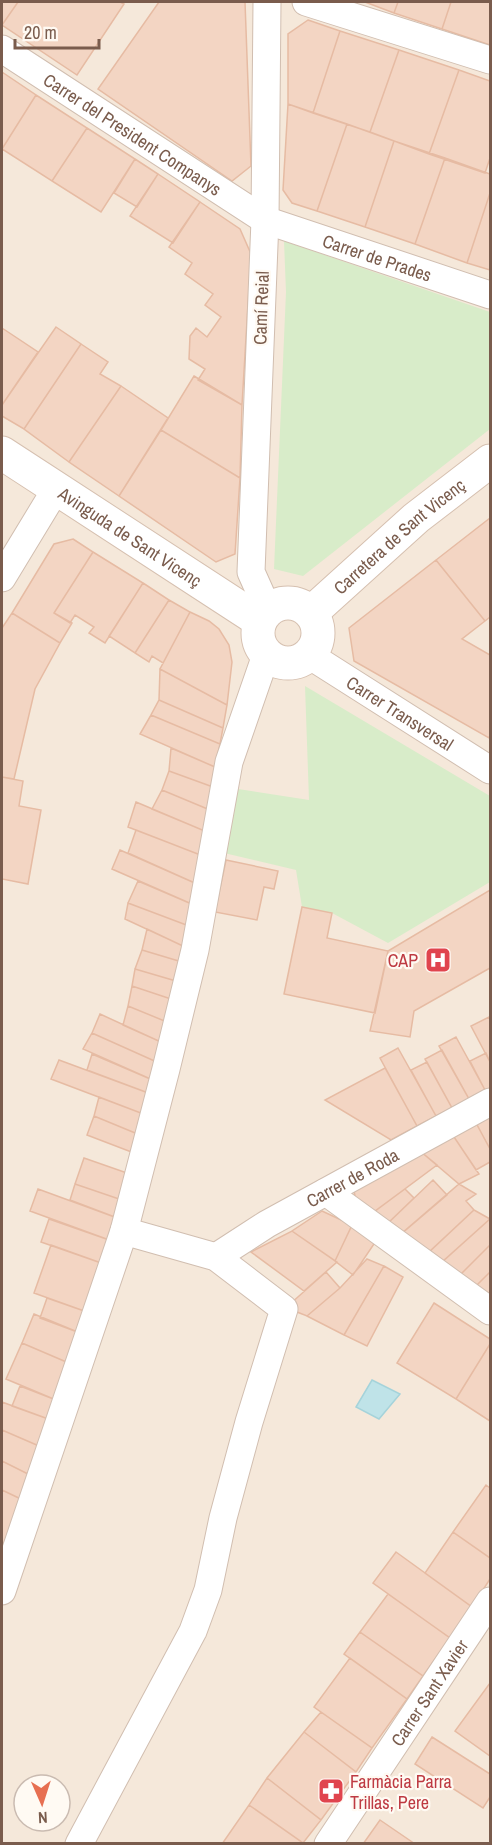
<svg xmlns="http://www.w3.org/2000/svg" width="492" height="1845" font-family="'Archivo Narrow',sans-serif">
  <rect width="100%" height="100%" fill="#fdf6ec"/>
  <path fill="#f5e8da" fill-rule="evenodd" d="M2,2h488v1841l-488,1zM24,1785h36v36h-36z"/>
  <path fill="#d8ecc9" d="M284,241l206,71v117l-187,147 -29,-7 12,-277z
    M305,686l185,110v86l-102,61 -56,-30 -30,-6 -6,-37 -72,-17 14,-64 71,11z"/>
  <path fill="#bfe3e8" stroke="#a5d3da" stroke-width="1.5" d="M372,1380l28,14 -21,25 -23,-12z"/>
  <path fill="#f3d5c3" stroke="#e6bba3" stroke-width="1.5" d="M2,2h16l-16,23z
    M18,2h102l4,2 -47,71 -75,-50z
    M159,2h86l6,164 -19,15 -134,-92z
    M365,2h33l-4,11z
    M398,2h53l-9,27 -48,-16z
    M451,2h39v43l-48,-16z
    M308,20l32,11 -27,82 -25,-9v-70z
    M340,31l59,19 -29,82 -57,-19z
    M399,50l60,20 -30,84 -59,-22z
    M459,70l31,11v77l-5,15 -56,-19z
    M2,72l34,23 -34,54z
    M36,95l51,33 -35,53 -50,-32z
    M288,104l59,20 -30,87 -25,-8 -9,-13z
    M347,124l47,17 -29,86 -48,-16z
    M87,128l48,31 -34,53 -49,-31z
    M394,141l51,17 -30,86 -50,-17z
    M445,158l45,16v19l-23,70 -52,-19z
    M135,159l23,15 -21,33 -23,-14z
    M158,174l42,28 -27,41 -43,-27z
    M490,193v77l-23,-7z
    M200,202l40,27 11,25 -9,151 -44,-25 7,-11 -16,-10 1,-23 6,-8 11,9 14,-20 -16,-12 8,-11 -28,-20 7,-11 -23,-16z
    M56,327l25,17 -57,85 -22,-13v-11z
    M2,328l36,24 -36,53z
    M81,344l27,18 -8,12 21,12 -52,76 -45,-33z
    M194,376l48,29 -2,73 -79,-48z
    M121,386l47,32 -49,78 -50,-34z
    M161,430l79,48 -5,76 -19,8 -97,-66z
    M490,518v99l-5,4 -49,-61z
    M73,539l20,13 -39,61 18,10 -12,20 -48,-30 42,-69z
    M93,552l50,31 -38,60 -16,-10 5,-6 -19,-12 -5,8 -16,-10z
    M436,560l49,61 -23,18 28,16v80l-1,3 -135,-77 -5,-33z
    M143,583l26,17 -34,53 -26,-17z
    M169,600l21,12 -27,51 -11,-7 -3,6 -14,-9z
    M190,612l19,9 10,8 10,16 3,17 -5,43 -67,-36z
    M12,613l48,30 -25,46 -21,90 -12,-2v-149z
    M160,669l67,36 -4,23 -64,-28z
    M159,700l64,28 -3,16 -69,-29z
    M151,715l69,29 -5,23 -75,-33z
    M171,748l44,19 -2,20 -44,-16z
    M169,771l44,16 -3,23 -48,-20z
    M2,777l21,4 -4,25 22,4 -13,74 -26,-5z
    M162,790l48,20 -3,22 -55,-23z
    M136,802l71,30 -4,24 -75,-29z
    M136,830l67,26 -6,28 -69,-31z
    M120,850l77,34 -3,21 -82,-36z
    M226,860l52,11 -4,18 -10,-2 -7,33 -42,-8z
    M138,881l56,24 -5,21 -61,-23z
    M490,890v78l-76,43 -4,26 -40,-6 18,-80z
    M128,903l61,23 -4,21 -60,-28z
    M302,907l30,6 -5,25 61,13 -13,62 -91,-19z
    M147,929l38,18 -3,15 -40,-12z
    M142,950l40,12 -6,19 -41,-12z
    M135,969l41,12 -2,19 -42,-14z
    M132,986l42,14 -7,22 -39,-16z
    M128,1006l39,16 -4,21 -40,-18z
    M100,1014l63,29 -4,20 -67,-30z
    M489,1017l1,3v42l-19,-36z
    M92,1033l67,30 -4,18 -72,-32z
    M456,1037l29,53 -16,9 -30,-53z
    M398,1048l38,68 -19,10 -37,-68z
    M442,1050l27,49 -17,9 -27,-49z
    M486,1053l4,9v26l-5,2 -15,-29z
    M92,1054l63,27 -4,13 -64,-24z
    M59,1060l92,34 -5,21 -95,-36z
    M427,1062l25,46 -16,8 -25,-46z
    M385,1068l32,58 -26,14 -66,-40z
    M99,1097l47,18 -6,20 -46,-19z
    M490,1113v36l-15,-28z
    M94,1116l46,19 -6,18 -47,-18z
    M475,1121l15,28v13l-14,8 -24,-36z
    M452,1134l27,40 -20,10 -39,-33z
    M420,1151l17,14 -66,49 -14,-8 -3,-15z
    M84,1158l43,15 -5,27 -47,-16z
    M433,1180l14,15 -46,39 -15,-9z
    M75,1184l47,16 -2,19 -50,-19z
    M459,1184l17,10 -10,7 8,9 -46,43 -27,-19z
    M38,1189l82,30 -8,22 -82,-30z
    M405,1189l9,9 -28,27 -15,-11z
    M474,1210l16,9 -49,44 -13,-10z
    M322,1211l30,14 -17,36 -43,-30z
    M49,1219l63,22 -8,23 -63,-22z
    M490,1219v26l-30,30 -19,-12z
    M352,1225l24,16 -23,34 -18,-14z
    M292,1231l45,31 -33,29 -53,-39z
    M51,1245l53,19 -17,48 -53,-19z
    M490,1245v27l-15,15 -15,-12z
    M367,1259l17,7 -40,69 -37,-19 33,-28z
    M384,1266l19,11 -36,69 -23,-11z
    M326,1272l14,16 -33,28 -10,-4 -7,-8z
    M490,1272v26l-15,-11z
    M47,1298l40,14 -7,21 -40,-15z
    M434,1303l56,36v5l-34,55 -59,-36z
    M34,1314l46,19 -9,31 -49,-21z
    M22,1343l49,21 -15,36 -50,-21z
    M490,1344v77l-34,-22z
    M20,1386l36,14 -5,20 -39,-14z
    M2,1402l49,18 -12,26 -37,-16z
    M2,1430l37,16 -7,30 -30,-15z
    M2,1461l30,15 -7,25 -23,-11z
    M486,1485l4,3v70l-37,-26z
    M2,1490l23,11 -15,44 -8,-3z
    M453,1532l37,26v21l-18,28 -47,-34z
    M396,1552l76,55 -22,31 -77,-55z
    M388,1594l62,44 -27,38 -63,-44z
    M360,1632l63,44 -16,23 -63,-45z
    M350,1658l57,41 -35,49 -58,-41z
    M490,1683v73l-35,-25z
    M321,1712l51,36 -16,24 -52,-40z
    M304,1732l52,40 -35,48 -54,-42z
    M432,1737l58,37v23l-7,11 -68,-44z
    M267,1778l54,42 -18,23 -54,-38z
    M249,1805l54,38v1h-81z
    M380,1820l35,24h-52z"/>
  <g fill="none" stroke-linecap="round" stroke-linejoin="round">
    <g stroke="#d1beb0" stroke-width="29">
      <g id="street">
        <path d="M267,2l-2,218 -14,352 17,38"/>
        <path d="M306,2l184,58"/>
        <path id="s1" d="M2,49l263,171 225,75"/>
        <path d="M2,578l54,-89"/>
        <path id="s2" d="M309,655l181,115"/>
        <path d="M326,1192l164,119"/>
        <path id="s3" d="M216,1257l51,-33 223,-122"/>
        <path d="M2,1591l122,-360 42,-162 29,-119 34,-188 37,-107"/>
        <path d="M79,1844l114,-213 15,-41 15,-72 26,-96 35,-113 -68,-52 -92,-26"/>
        <path id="s4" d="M328,1844l162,-243"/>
      </g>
    </g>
    <g stroke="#d6c0b0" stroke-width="35">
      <g id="secondary">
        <path id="s5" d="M2,453l258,168"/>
        <circle cx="288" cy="633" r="30"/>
        <path id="s6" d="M311,613l105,-95 74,-57"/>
      </g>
    </g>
    <use href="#street" stroke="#fff" stroke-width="27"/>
    <use href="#secondary" stroke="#fff" stroke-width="33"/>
  </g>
  <defs>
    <g id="hospital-square" transform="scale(1.35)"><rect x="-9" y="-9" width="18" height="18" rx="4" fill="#e0444e" stroke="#fffaf3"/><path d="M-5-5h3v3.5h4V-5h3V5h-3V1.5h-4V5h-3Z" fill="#fff"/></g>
    <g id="pharmacy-square" transform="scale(1.35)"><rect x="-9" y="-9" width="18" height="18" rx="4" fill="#e0444e" stroke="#fffaf3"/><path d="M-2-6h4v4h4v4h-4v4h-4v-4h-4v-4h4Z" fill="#fff"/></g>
  </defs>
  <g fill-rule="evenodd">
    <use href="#hospital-square" x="438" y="960"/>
    <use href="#pharmacy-square" x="331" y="1791"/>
  </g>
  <g text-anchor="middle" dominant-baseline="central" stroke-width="4.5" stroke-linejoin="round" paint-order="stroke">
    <g font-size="18" fill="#7a5c4d" stroke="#fffaf3">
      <text stroke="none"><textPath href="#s1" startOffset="156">Carrer del President Companys</textPath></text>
      <text stroke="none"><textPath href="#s1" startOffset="432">Carrer de Prades</textPath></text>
      <text transform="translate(261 308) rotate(-88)">Camí Reial</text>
      <text stroke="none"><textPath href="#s6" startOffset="117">Carretera de Sant Vicenç</textPath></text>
      <text stroke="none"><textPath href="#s5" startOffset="153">Avinguda de Sant Vicenç</textPath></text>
      <text stroke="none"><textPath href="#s2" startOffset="108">Carrer Transversal</textPath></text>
      <text stroke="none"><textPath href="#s3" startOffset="158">Carrer de Roda</textPath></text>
      <text stroke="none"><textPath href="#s4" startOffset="182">Carrer Sant Xavier</textPath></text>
    </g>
    <g font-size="18" fill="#be3a42" stroke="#fffaf3" text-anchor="end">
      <text x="418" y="960">CAP</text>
      <text x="350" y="1781" text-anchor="start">Farmàcia Parra<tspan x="350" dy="21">Trillas, Pere</tspan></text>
    </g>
  </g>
  <rect width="492" height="1845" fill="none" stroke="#7a5c4d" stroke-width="6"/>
  <g transform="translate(42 1803) rotate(177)"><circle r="28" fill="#fffaf3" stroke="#cabbb1" stroke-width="1.5"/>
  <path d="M0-4.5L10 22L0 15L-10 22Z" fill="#e76f51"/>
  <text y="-9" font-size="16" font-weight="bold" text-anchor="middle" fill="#7a5c4d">N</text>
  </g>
  <path d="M15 39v9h84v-9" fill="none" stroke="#7a5c4d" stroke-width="3"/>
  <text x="24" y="39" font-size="18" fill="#7a5c4d" stroke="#fffaf3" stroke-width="4.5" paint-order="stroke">20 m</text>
</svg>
